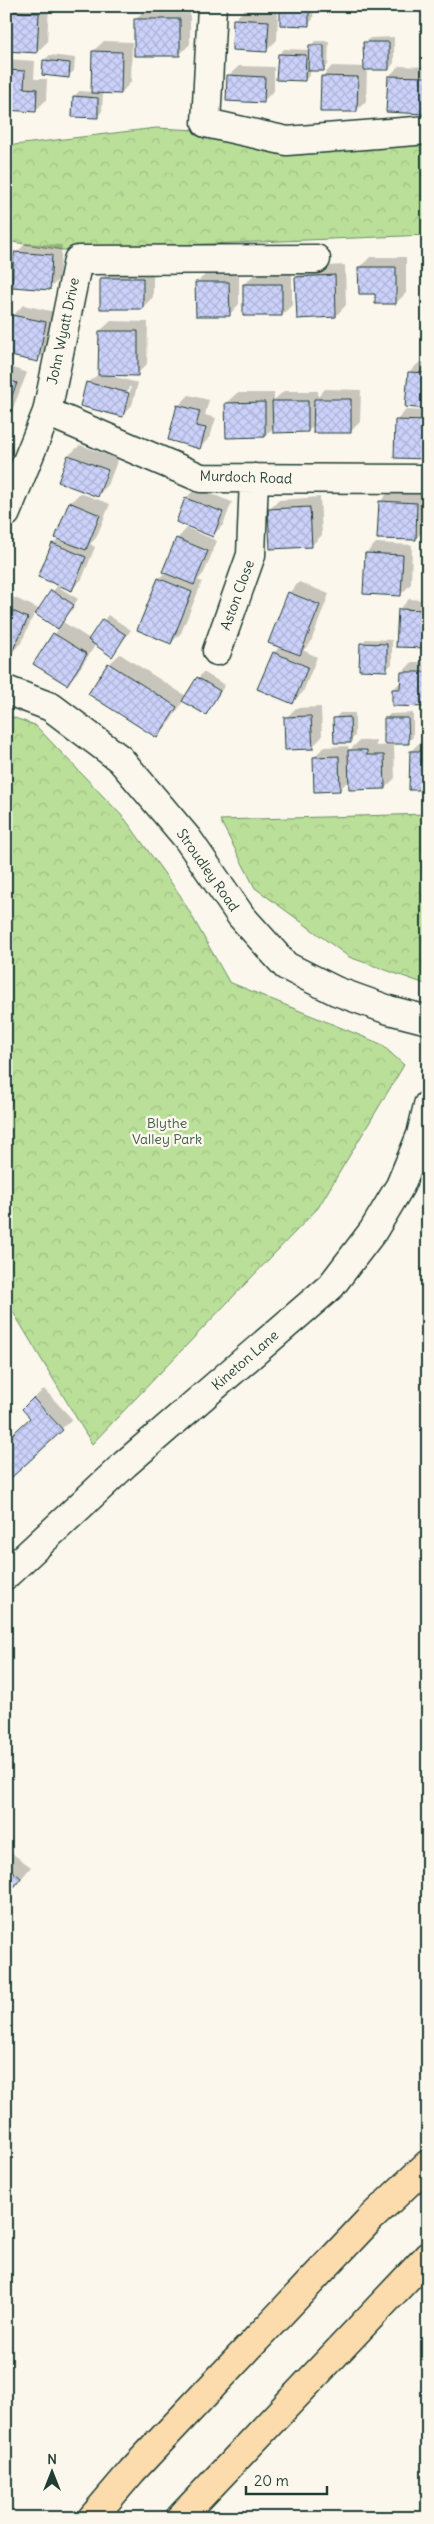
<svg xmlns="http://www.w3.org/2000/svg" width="434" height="2524" font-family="Delius,sans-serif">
  <defs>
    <pattern id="park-crowns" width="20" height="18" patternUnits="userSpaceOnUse" patternTransform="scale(1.25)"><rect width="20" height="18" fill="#badf99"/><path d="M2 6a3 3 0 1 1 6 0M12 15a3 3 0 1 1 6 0" fill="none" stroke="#9fc084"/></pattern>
    <pattern id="building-cross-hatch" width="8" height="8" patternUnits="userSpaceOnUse" patternTransform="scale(1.25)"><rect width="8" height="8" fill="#cbd1f9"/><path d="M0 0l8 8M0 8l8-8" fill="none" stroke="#aeb4d6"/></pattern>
  </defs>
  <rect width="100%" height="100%" fill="#fbf7ec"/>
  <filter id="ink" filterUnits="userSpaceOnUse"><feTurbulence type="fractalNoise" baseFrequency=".02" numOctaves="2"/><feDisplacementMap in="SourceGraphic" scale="10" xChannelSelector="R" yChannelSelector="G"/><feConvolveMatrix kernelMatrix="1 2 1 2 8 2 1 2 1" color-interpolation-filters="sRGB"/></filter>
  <g filter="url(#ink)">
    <path fill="url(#park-crowns)" stroke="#6c8e66" d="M156,128l272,13v94l-365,15 -57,-9v-95z
      M6,715l29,10 90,94 55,76 49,87 152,62 23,21 -86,143 -226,236 -86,-144z
      M428,814v171l-79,-28 -94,-69 -35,-68z"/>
    <path fill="#0003" fill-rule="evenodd" d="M12,6h37l-2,36 -10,10 -31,-40z
      M285,6h29l-1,13 -5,6 -27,-15z
      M145,9h45v35l-11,11 -44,-35z
      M245,9l33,2 -1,29 -10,10 -33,-30z
      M394,37v26l-5,6h-22l-1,32 -10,10 -34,-34 10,-11 33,1v-24l5,-5z
      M104,41l28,1 -1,40 -10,11 -18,-1 -1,19 -5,6 -23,-20 5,-6 13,1 1,-41z
      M315,41h14l-1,24 -5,5h-13v5l-5,5 -26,-26 5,-5 26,1v-4z
      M50,55l25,3 -1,13 -6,5 -24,-16z
      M6,59l29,2 -1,18h13l-1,21 -11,11 -29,-2z
      M239,66l35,1v24l-11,10 -35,-25z
      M399,66l29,1v41l-4,5 -35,-37z
      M26,243l36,2 -3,34 -10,10 -33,-36z
      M370,257h36v36l-10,10 -36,-36z
      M345,265l1,40 -10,11 -40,-39 11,-10z
      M153,268v29l-10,10 -42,-28 10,-10z
      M239,272v32l-10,11 -33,-32 11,-10z
      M255,274h37v31l-10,10 -38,-31z
      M23,305l32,7 -7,38 -10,10 -32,-6 7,-38z
      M111,321l37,1 -1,42 -10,10 -29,1 30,8 -6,22 -10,11 -35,-33 13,-10v-42zM129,387h2l-4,18h-3z
      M420,362l8,1v44l-19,-35z
      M6,365l21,8 -21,52z
      M325,389l36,1 -1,32 -10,10 -35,-8 -7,7 -34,-4 -9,9 -39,-33 11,-10h37v7l10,-9h34v6z
      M189,395l20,5 -4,15 11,3 -6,19 -10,11 -31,-9 10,-34z
      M406,410l22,1v46l-32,-36z
      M80,445l38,14 -10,26 -10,10 -38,-14 9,-26z
      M196,488l36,14 -9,23 -10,10 -36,-14 9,-23z
      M390,491l37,2 -1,36 -11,10 -35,-37z
      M80,493l30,11 -14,34 -6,6 5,3 -13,32 -10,10 -19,-45 6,-6 11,-35z
      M320,497l2,38 -11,11 -42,-36 10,-10z
      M187,528l30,13 -13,32 -6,7 4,2 -21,51 -10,10 -33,-13 21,-52 7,-6 11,-33z
      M376,543l36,2 -1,39 -11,11 -34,-42z
      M299,582l30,12 -19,50 -7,6 14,7 -14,35 -11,11 -18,-50 6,-7 9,-53z
      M57,586l21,13 -15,23 27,17 18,-24 23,15 -19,25 -16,-11 -19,29 -10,11 -32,-20 24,-36 -22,-14z
      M6,594l31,14 -16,35 -10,10 -5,-2z
      M409,599l19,1v47l-29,-37z
      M366,639l26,1v24l-6,5 -25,-25z
      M120,654l66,42 17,-24 22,13 -19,29 -22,-14 -17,26 -10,10 -67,-43 19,-29z
      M412,662h16v44l-35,-17 9,-8v-8z
      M321,707l1,30 -10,10 -26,-29 10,-10z
      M340,713h15v23l-5,5 -15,-23z
      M413,713v24l-5,5 -23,-23 5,-5z
      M376,740v6l18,-1 1,33 -10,10 -35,-9 -11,11 -25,-33 10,-10 24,-1 1,5 10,-10z
      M421,741h7v48l-17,-38z
      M44,1389l28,30 -66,61v-39l25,-24 2,-18z
      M6,1849l25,18 -25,30z"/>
    <path fill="url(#building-cross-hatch)" stroke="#1f3d34" d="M122,6h15v5h-15z
      M280,9l29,1v16l-29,-1z
      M6,11l33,2 -2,40 -31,-2z
      M134,19h46v37h-46z
      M233,19l36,2 -2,31 -35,-2z
      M363,42h26v28h-25z
      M309,45h15v26h-16z
      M92,51l30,1 -1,42 -30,-1z
      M278,54l28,1 -1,26 -29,-1z
      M43,60l27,3 -1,15 -27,-3z
      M6,70l19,1 -1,17 13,1 -1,23 -30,-2z
      M227,75l38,2 -1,26 -38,-2z
      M321,76l37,1 -1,35h-37z
      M388,76l38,1 -2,37 -38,-2z
      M73,96l25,2v20l-26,-1z
      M14,252l38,3 -2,35 -38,-3z
      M358,267h38v37h-21v-10h-16z
      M335,275l1,42 -39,2 -2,-42z
      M100,278h43v31h-43z
      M195,282h34l1,34h-34z
      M243,284h39v32h-39z
      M12,315l34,7 -8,40 -32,-7z
      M99,331h39v45l-40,-1z
      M408,372l20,1v36l-23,-2z
      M6,379l11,4 -11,28z
      M86,382l43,11 -6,24 -43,-11z
      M314,399h37v34h-38z
      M272,401h36v31l-35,1z
      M265,402v35l-39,1 -1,-35z
      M177,405l23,6 -4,15 10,2 -6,21 -32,-9z
      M395,420l33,1v38l-34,-1z
      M68,455l40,15 -10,27 -40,-15z
      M185,498l38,14 -10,25 -37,-15z
      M379,501l38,2 -1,37 -39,-1z
      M69,502l31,13 -14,35 -31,-12z
      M310,507l2,40 -42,2 -2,-40z
      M176,538l32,13 -14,34 -32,-13z
      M52,543l34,14 -14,34 -34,-14z
      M365,553l38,2 -2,41 -38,-2z
      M158,578l34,14 -21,52 -34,-14z
      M51,590l23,15 -16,24 -23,-15z
      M288,592l32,13 -20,50 -32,-12z
      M6,608l22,10 -17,36 -5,-2z
      M398,609l30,1v38l-32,-1z
      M102,619l24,16 -14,22 -24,-17z
      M53,633l34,21 -20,31 -34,-21z
      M360,643l27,1v27l-28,-1z
      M273,652l35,15 -15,37 -36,-15z
      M108,663l69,44 -20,31 -69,-44z
      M401,672h27v35l-36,-1v-17h8z
      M197,677l23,14 -14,24 -24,-14z
      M311,716l2,33 -28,1 -1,-33z
      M350,717l1,26h-17l-1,-25z
      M384,718h24l1,26h-25z
      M348,750h19v5h17l1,34 -36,1z
      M410,751h18v39h-19z
      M339,756l1,35 -26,1 -1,-35z
      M33,1398l30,32 -52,48 -5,-5v-33l24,-22 -8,-9z
      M6,1866l15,12 -15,20z"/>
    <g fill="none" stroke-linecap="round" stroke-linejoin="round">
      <g stroke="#1f3d34" stroke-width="31">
        <path id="minor" d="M212,6l-6,117 81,18 141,-11
          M47,412l154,66 227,1
          M6,513l41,-101 31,-152 238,-1
          M217,651l34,-96 3,-77
          M6,690l45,17 69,52 67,79 54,78 45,50 50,25 53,19 39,10
          M6,1575l119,-111 206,-178 42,-55 27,-45 21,-51 7,-30"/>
      </g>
      <g stroke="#1f3d34" stroke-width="31">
        <path id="highway" d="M92,2518l40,-47 239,-253 57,-54
          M180,2518l248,-262"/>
      </g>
      <use href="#minor" stroke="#fbf7ec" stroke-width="28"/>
      <use href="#highway" stroke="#fcdcac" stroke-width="28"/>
    </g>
  </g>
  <g text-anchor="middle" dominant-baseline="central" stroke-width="5" stroke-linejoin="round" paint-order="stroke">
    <g font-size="14" fill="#1f3d34" stroke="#fbf7ec">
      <text transform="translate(63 331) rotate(-78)">John Wyatt Drive</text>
      <text transform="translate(246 477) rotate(2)">Murdoch Road</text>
      <text transform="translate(237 595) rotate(-70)">Aston Close</text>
      <text transform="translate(208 870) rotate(55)">Stroudley Road</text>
      <text transform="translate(245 1360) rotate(-41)">Kineton Lane</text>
    </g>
    <g font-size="14" fill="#3e5d48" stroke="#fbf7ec">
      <text x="167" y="1123">Blythe<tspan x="167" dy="16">Valley Park</tspan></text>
    </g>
  </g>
  <rect width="434" height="2524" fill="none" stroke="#fbf7ec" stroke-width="25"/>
  <rect x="12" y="12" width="409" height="2499" fill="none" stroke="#1f3d34" stroke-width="2" filter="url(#ink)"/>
  <g transform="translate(52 2472)" stroke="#fbf7ec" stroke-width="4" paint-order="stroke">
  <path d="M0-4L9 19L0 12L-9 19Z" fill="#1f3d34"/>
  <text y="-8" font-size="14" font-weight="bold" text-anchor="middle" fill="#1f3d34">N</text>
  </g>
  <path d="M246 2486v8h81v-8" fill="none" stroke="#1f3d34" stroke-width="2.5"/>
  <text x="254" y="2486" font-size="15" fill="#1f3d34" stroke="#fbf7ec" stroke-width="4" paint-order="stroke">20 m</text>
</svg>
